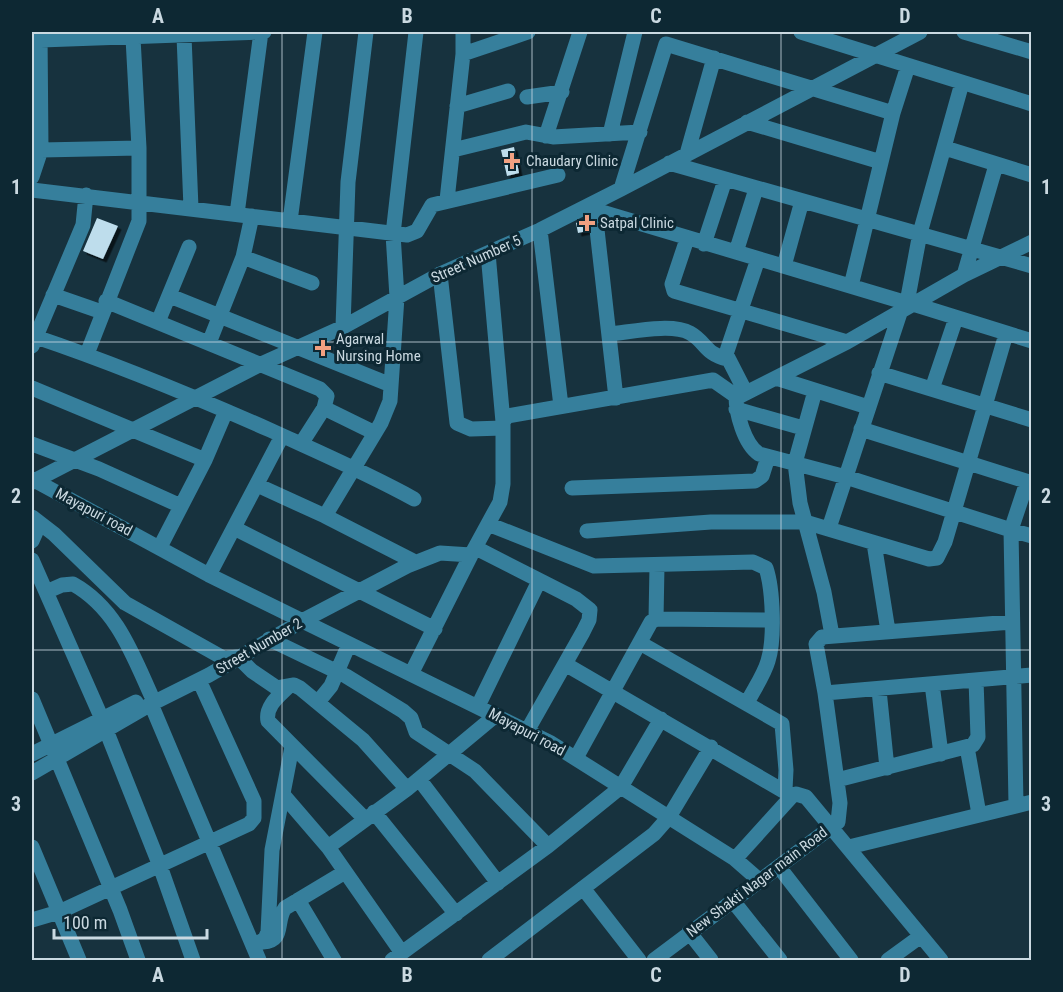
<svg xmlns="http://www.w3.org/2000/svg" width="1063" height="992" font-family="'Roboto Condensed',sans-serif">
  <defs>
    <filter id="shadow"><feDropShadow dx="3.5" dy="3.5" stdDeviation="0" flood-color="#0009"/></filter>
  </defs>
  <rect width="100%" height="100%" fill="#17323e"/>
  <path fill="#beddec" filter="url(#shadow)" d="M514,147l5,26 -12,3 -6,-26z
    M97,218l21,8 -15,33 -20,-8z
    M586,218l1,13 -9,2 -2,-10z"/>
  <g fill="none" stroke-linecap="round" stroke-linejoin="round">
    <path stroke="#367f9c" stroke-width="15" d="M801,32l231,72
      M964,32l68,20
      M184,36l7,172
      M41,40l223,-8
      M463,54l65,-22
      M527,97l35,-5
      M457,106l51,-15
      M747,122l134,40
      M610,134l25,-102
      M546,136l34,-104
      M945,148l87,27
      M41,150l98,-2
      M453,150l73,-18 27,5 87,-5
      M687,154l27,-96
      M669,163l363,103
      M32,177l9,-27 -1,-118
      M621,189l45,-145 227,69
      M32,190l375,45 10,-4 15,-26 126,-30
      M447,200l16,-146v-22
      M594,203l22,195
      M595,210l312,93
      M237,214l24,-182
      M290,221l25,-189
      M540,230l21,176
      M687,239l-15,45 2,7 173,51
      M704,244l21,-64
      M736,252l20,-63
      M488,253l15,169
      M243,257l69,26
      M784,266l18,-65
      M440,274l17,149 14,6 32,-1
      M964,275l32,-110
      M851,286l42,-173 15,-47
      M53,295l49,17
      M170,296l221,89
      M106,301l214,88 7,7 -3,12 -23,36
      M913,304l119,37
      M906,308l14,-75 42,-150
      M158,322l31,-75
      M343,327l5,-145 18,-150
      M610,334c21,-2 62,-11 80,-1 16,9 15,21 37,26
      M36,337c80,27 157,59 234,93 48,22 97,43 144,69
      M209,343l34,-86 9,-41
      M32,346l51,-121 3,-30
      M87,354l52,-133v-73l-6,-110
      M879,373l153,47
      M776,378l92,29
      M32,388l173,72
      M932,389l24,-71
      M815,391l-20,72 5,40 24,89 8,43
      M746,393l-20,-39 32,-95
      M736,396c0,17 8,48 23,58l87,23 165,53 5,275
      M324,408l51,25
      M736,409l67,19
      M861,429l171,54
      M32,444l67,25 82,37
      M32,479l177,96 342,168 184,116 57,-63 4,-2 10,3 135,163
      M32,482l229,-118 82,-37 97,-53 100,-44 81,-41 299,-157
      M1027,482l-16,48 21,6
      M257,485l68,31 90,46
      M572,488l183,-7 7,-5 6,-19
      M325,516l56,-93 9,-22 7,-104 -4,-63 23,-202
      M32,517l22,17 71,69 100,56
      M488,524l106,42 159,-4 13,6c7,21 9,71 2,93 -4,14 -14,28 -21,42
      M234,528l201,101
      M829,528l72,-218
      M587,531l124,-9h94l124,37 8,-1 8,-16 61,-208
      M32,541l8,-18
      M874,543l14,88
      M160,547l45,-87 21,-49
      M476,548l100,51 14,11 -1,10 -6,12 -56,99
      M32,560l70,159
      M209,575l73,-139
      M46,592l16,-7 11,-1c43,24 59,69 78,111
      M656,619l1,-53
      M269,639l77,37 57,35 8,7 5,14 59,39 73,75
      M640,643l142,81 4,46 -1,20
      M228,658l10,-1 14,14 25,17 17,-3 6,3 63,52 44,49
      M565,664l227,132
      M411,674l60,-119
      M932,684l9,70
      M289,686c-10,10 -24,20 -21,35l97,98
      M879,690l8,78
      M825,693l-9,-49 6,-7 190,-15
      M32,699l88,211 18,50
      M318,702l13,-16 18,-42
      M151,704l108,256
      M478,706l61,-125
      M106,730l54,136 33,94
      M967,747l12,67
      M32,754l104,-52
      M576,758l75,-136 5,-3 115,1
      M32,773l119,-69 58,-29 95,-55 103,-54 33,-13 31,2 29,-53 3,-18v-62l4,-6 206,-36 20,14 7,2 107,-54 117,-67 68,-33
      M419,779l79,104
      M837,780l136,-35 5,-8 -2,-57
      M285,797l43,50 74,106
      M374,812l82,102
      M32,847l47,113
      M328,847l79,-58 89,-74
      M849,847l183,-45
      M735,859l24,21
      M779,867l72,93
      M583,888l56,72
      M298,900l36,60
      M733,901l47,59
      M32,920l27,-8 190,-88 5,-6v-17l-55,-121
      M689,932l22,28
      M263,942c22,-1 12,-20 22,-34l60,-36
      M253,946l12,-7 3,-7 4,-82 20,-103
      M392,960l156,-114 73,-59 40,-68
      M489,960l165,-126 15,-17 42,-70
      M654,960l184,-138 2,-19 -15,-110 207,-18
      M888,960l33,-24"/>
  </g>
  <path fill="none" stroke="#cad9e1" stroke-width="1.5" stroke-opacity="0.55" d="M282,32v928M532,32v928M781,32v928M32,342h1000M32,650h1000"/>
  <g fill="#f2a081" stroke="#0d2833" stroke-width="2">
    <path d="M509 152h6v6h6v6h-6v6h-6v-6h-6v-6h6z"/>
    <path d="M584 214h6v6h6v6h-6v6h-6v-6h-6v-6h6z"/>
    <path d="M320 339h6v6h6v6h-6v6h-6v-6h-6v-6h6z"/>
  </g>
  <g text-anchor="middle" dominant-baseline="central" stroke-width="6" stroke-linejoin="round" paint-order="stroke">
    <g font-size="15" fill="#cad9e1" stroke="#0d2833" text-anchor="start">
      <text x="526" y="161">Chaudary Clinic</text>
      <text x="600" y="223">Satpal Clinic</text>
      <text x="336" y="339">Agarwal<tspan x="336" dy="17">Nursing Home</tspan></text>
    </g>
    <g font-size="15" fill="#cad9e1" stroke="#0d2833">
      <text transform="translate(476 259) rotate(-24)">Street Number 5</text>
      <text transform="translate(94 512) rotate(28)">Mayapuri road</text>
      <text transform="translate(259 646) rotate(-30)">Street Number 2</text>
      <text transform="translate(527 732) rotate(28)">Mayapuri road</text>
      <text transform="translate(757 882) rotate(-37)">New Shakti Nagar main Road</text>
    </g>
  </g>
  <rect width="1063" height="992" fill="none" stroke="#0d2833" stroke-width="66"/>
  <path d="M54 929v9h153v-9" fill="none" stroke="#cad9e1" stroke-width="3"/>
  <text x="63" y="929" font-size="18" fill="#cad9e1" stroke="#0d2833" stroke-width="4.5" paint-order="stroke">100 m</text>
  <rect x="33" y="33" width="997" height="926" fill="none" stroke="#cad9e1" stroke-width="2"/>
  <g font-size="20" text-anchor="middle" font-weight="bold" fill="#cad9e1">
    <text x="158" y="23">A</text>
    <text x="407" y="23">B</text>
    <text x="656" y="23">C</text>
    <text x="905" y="23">D</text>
    <text x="16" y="194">1</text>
    <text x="1046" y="194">1</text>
    <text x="16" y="503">2</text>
    <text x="1046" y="503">2</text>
    <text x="16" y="811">3</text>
    <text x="1046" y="811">3</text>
    <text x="158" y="982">A</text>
    <text x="407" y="982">B</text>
    <text x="656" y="982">C</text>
    <text x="905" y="982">D</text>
  </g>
</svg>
